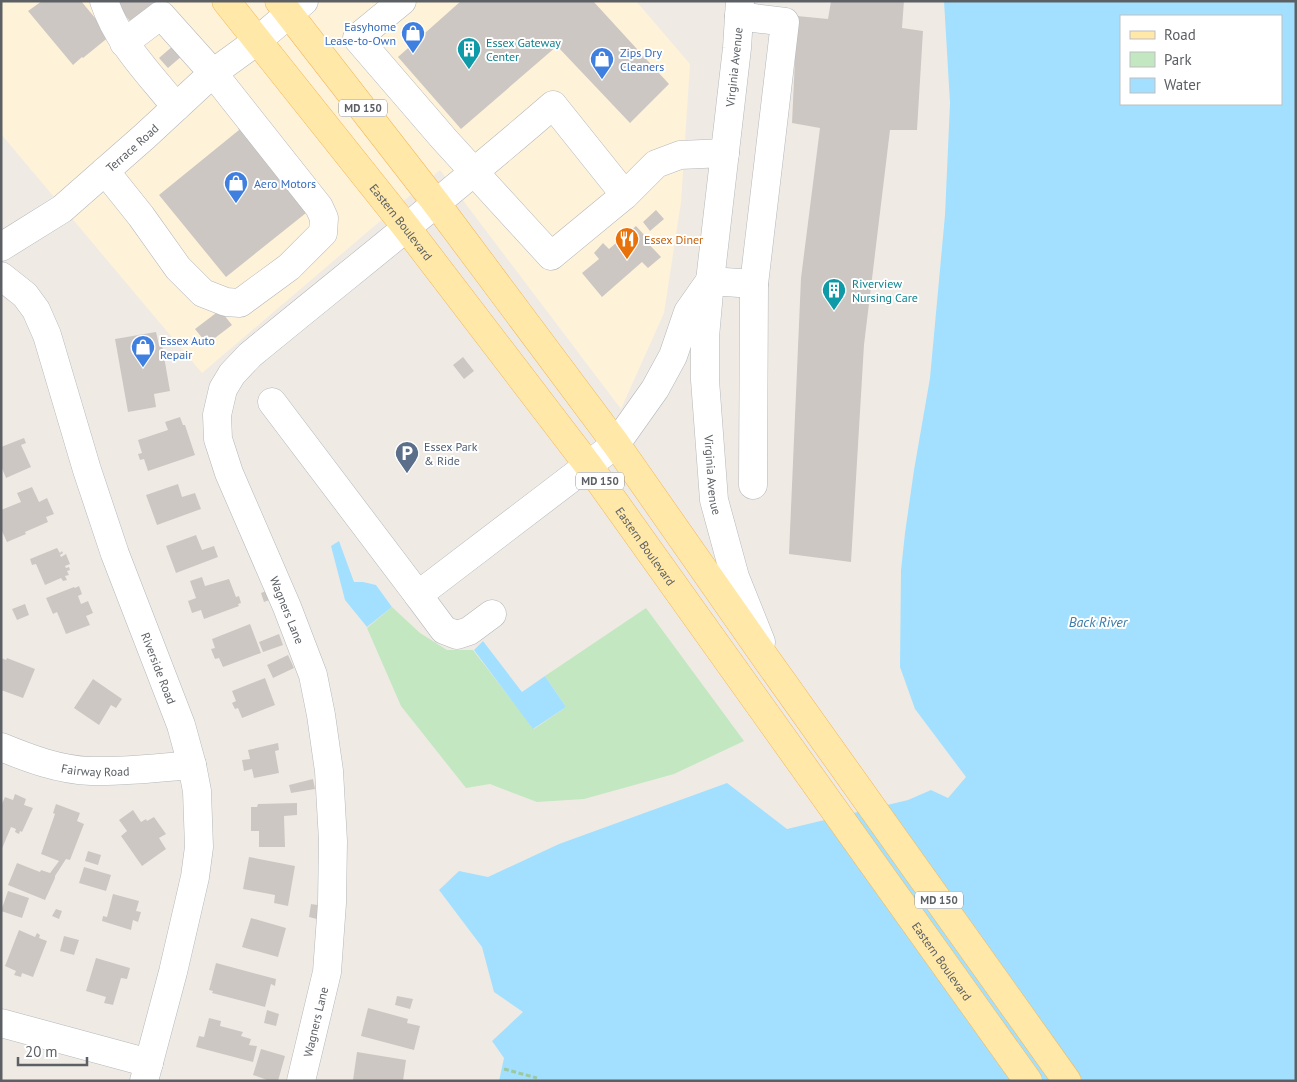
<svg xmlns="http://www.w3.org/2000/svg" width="1297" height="1082" font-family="'PT Sans',sans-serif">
  <rect width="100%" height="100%" fill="#efebe4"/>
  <path fill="#fef2d9" d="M1,1h635l54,63 -9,138 -17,111 -43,96 -181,-239 -238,203 -201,-239z"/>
  <path fill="#c3e7c0" d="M392,607l28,26 27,17h26l61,79 32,-22 -21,-31 101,-68 98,133 -70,33 -90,25 -47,3 -47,-18 -24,4 -65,-82 -34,-78z"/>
  <path fill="#a3e0ff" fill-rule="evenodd" d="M944,1h352v1080h-797l5,-23 -12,-17 31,-29 -29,-20 -12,-45 -43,-57 20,-19 29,6 71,-33 168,-61 60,46 121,-29 23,-10 17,8 18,-21 -51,-68 -15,-42 1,-97 4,-37 9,-63 16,-92 15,-163 5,-112zM1121,16h160v88h-160z
    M339,541l15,41h9l13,3 16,22 -25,20 -22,-27 -14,-54z
    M483,641l39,51 23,-16 21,31 -33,22 -59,-79z"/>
  <path fill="#ccc7c3" d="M42,1h39l29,35 -27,22 -1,-1 -9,8 -45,-54z
    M114,1h49l-30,24z
    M461,1h132l76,83 -39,39 -73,-77 -96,83 -63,-72z
    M831,1h73l-2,27 21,3 -6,99h-27l-26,215 -13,217 -62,-8 12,-276 19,-150 -28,-5 5,-107 31,3z
    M174,45l9,10 -15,13 -9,-10z
    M241,125l65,88 -80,64 -67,-82 80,-65 -1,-2z
    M656,210l8,9 -14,12 -7,-9z
    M636,226l11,12 -2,2 16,17 -13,11 -6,-6 -40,35 -20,-24 17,-14 -5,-6 9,-10 6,6z
    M220,310l12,15 -25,19 -12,-15z
    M156,332l3,13h3l8,46 -16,3 2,13 -28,5 -13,-73z
    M463,357l11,14 -10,8 -11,-14z
    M180,417l3,8h2l10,30 -47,16 -4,-12 -4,1 -2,-6 4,-1 -4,-13 30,-10 -3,-8z
    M24,438l2,5 -5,2 10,22 -25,11 -5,-12v-19z
    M178,484l4,13 13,-4 6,16 -44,16 -11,-30z
    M32,487l7,15 8,-4 7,16 -8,3 2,5 -23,10 1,2 -19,8 -6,-13v-19l20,-8 -4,-9z
    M196,535l6,15 12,-4 4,11 -42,16 -10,-27z
    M57,548l3,5 2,-2 1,2 -3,2 1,2 5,-3 4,10 -5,2 1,2 3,-1 1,3 -3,1 2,4 -4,1 2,4 -4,1 -2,-3 -16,7 -9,-21 -4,1 -2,-6z
    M202,577l3,9 24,-7 7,18 3,-1 2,7 -3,1 1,2 -35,13 -3,-9 -9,3 -4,-12 8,-3 -6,-17z
    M79,586l3,8 -4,2 3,8 7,-3 5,12 -7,3 4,9 -24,9 -9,-22 -4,2 -7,-16 28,-11 1,1z
    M274,588l3,9 -13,5 -3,-9z
    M25,604l4,11 -12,5 -5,-11z
    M250,624l11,29 -38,14 -4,-9 -4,1 -4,-10 4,-1 -3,-9z
    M279,634l4,11 -20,7 -4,-10z
    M288,655l6,13 -21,10 -6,-13z
    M1,658l5,2 1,-2 28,11 -12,29 -22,-8z
    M265,678l10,27 -33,13 -4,-10 -3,1 -3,-6 4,-2 -4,-10z
    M93,679l29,20 -6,9 -5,-3 -12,20 -25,-17z
    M278,743l1,7 -4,1 4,22 -25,5 -2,-9 -8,2 -2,-11 8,-1 -2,-9z
    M313,779l2,10 -24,4 -2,-8z
    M15,794l11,5 -2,6 9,3 -11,24 -2,-1 -1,3 -4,-2 1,-3 -5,-2 -10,24v-45l4,-9 8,3z
    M297,803v12l-13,1 1,31h-26v-16h-8v-24h6l1,-3z
    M56,804l24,9 -3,8 7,3 -14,36 -4,-1 -11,17v2l-10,22 -37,-15 9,-22 23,9 1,-2 9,3 9,-12 -18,-7 14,-40 -2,-1z
    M133,810l8,12 5,-3 1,2 7,-4 12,17 -7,4 7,11 -24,17 -21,-30 6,-5 -8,-11z
    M88,851l13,4 -3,10 -13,-4z
    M249,857l46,9 -7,40 -14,-3 1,-8 -32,-6z
    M84,867l27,8 -5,16 -27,-8z
    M8,891l21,7 -7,20 -21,-7z
    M113,894l26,7 -3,10 5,1 -3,10 -5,-2 -2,10 -29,-9 1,-5 4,1z
    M311,904l13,2 -3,14 -12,-3z
    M56,909l6,2 -3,8 -7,-3z
    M251,918l35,10 -8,29 -36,-10z
    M19,930l16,7 2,-4 3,2 -1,3 8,3 -14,36 -11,-4 -1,4 -7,-2 2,-4 -11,-5z
    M64,936l15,4 -5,15 -14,-4z
    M96,958l34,10 -3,11 -6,-1 -8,27 -9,-2 2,-6 -20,-6z
    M216,963l60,16 -1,7 -4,-2 -6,23 -53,-14 1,-2 -4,-1z
    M397,996l16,3 -3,10 -15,-4z
    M368,1008l40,11 -1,4 13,3 -6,24 -53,-14z
    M267,1010l12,4 -3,12 -12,-3z
    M209,1018l12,3 -1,5 23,6 -2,4 10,3 -2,6 8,1 -4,16 -57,-15 3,-11 5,1z
    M261,1049l24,7 -7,25h-8l-17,-6z
    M357,1052l49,8 -3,21 -50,-1z"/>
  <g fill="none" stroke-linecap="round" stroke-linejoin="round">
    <g stroke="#b4b7bb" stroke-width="29">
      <g id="minor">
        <path d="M104,1c14,42 45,72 72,106"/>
        <path d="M402,1l-45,37 87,101 107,117 74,-61 31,-31 24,-9 45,-2"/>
        <path id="s1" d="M740,1l-3,47 -27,233 -5,56v43l9,120 21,77 26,65"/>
        <path d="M739,16l46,6 -31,262 -1,201"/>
        <path d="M105,171l36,45 37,52 25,25 23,9 14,1 49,-36 34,-34 1,-15 -5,-11 -106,-134 -52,-58 -37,28"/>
        <path id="s2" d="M1,247l61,-38 83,-73 68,-63 44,-32 47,-40"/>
        <path id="s3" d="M1,276l24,19 11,15 11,25 40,135 28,84 66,171 11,40 5,26 2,56 -4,30 -22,95 -29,109"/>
        <path d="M710,281l44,3"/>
        <path d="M272,402l146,193"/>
        <path d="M492,614l-23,17 -12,4 -13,-5 -26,-35 198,-151 39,-55 18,-33 15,-44 21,-30"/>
        <path id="s4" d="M1,747c29,12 59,23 90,24 34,1 68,-3 101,-6"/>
        <path d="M1,1023l148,40"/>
        <path id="s5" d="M301,1081l26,-109 5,-69 1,-62 -4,-70 -8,-56 -8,-40 -26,-68 -58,-134 -11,-34 -1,-24 6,-26 9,-15 18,-19c101,-83 204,-164 303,-250l72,90"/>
      </g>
    </g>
    <g stroke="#f3b858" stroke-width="29">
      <g id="major">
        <path id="s6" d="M226,1l180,226 182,238 440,616"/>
        <path d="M279,1l157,202 180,241 151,216 300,421"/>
      </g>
    </g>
    <path stroke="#9acaa2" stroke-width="3" stroke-dasharray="5 2.5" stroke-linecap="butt" d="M504,1069l33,9"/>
    <use href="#minor" stroke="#fff" stroke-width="28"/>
    <use href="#major" stroke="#ffe8a8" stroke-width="28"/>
  </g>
  <defs>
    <g id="shop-pin" transform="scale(1.25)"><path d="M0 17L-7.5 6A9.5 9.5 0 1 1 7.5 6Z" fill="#3f7fe0" stroke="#fff"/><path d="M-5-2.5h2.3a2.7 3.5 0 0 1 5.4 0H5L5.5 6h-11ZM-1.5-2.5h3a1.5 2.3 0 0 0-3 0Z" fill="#fff"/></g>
    <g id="building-pin" transform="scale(1.25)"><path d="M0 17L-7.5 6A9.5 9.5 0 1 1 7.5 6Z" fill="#0f9aa8" stroke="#fff"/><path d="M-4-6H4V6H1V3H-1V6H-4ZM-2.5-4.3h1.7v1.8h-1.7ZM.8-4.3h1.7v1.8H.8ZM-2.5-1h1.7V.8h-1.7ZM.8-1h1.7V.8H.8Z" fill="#fff"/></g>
    <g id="restaurant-pin" transform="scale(1.25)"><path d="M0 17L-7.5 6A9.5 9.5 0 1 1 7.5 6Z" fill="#e8710a" stroke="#fff"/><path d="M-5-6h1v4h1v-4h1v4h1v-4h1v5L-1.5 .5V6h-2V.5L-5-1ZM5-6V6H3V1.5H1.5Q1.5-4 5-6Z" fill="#fff"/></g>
    <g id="parking-pin" transform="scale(1.25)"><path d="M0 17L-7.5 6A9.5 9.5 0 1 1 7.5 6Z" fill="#5c6f8a" stroke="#fff"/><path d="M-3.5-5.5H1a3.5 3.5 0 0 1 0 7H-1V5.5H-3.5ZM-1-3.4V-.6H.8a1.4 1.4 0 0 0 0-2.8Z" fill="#fff"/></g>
  </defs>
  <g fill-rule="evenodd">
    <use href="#shop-pin" x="413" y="33"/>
    <use href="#building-pin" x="469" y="49"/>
    <use href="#shop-pin" x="602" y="59"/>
    <use href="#shop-pin" x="236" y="183"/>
    <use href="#restaurant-pin" x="627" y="239"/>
    <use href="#building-pin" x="834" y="290"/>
    <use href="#shop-pin" x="143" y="347"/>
    <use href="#parking-pin" x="407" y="453"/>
  </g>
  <g text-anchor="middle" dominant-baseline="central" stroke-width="4" stroke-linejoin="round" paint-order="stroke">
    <g fill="#fff" stroke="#8d9092" stroke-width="1">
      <rect x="339" y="99.5" width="48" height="17" rx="4"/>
      <rect x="576" y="472.5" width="48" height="17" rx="4"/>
      <rect x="915" y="891.5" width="48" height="17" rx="4"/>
    </g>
    <g font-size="11" font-weight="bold" fill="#5c6064">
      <text x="363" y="108">MD 150</text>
      <text x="600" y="481">MD 150</text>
      <text x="939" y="900">MD 150</text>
    </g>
    <g font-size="12" fill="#366cbe" stroke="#fff" text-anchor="start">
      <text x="396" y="26" text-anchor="end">Easyhome<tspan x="396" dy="14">Lease-to-Own</tspan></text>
      <text x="620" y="52">Zips Dry<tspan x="620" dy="14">Cleaners</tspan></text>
      <text x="254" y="183">Aero Motors</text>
      <text x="160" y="340">Essex Auto<tspan x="160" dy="14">Repair</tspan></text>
    </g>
    <g font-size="12" fill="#0d838f" stroke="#fff" text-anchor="start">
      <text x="486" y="42">Essex Gateway<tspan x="486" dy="14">Center</tspan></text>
      <text x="852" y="283">Riverview<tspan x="852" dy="14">Nursing Care</tspan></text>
    </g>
    <g font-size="12" fill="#5c6064" stroke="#fff">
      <text transform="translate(734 67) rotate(-84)">Virginia Avenue</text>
      <text stroke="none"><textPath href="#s2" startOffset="165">Terrace Road</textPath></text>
      <text stroke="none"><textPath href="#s6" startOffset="282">Eastern Boulevard</textPath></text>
      <text stroke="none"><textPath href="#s1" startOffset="476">Virginia Avenue</textPath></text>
      <text stroke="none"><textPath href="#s6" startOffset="688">Eastern Boulevard</textPath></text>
      <text transform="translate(287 610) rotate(68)">Wagners Lane</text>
      <text stroke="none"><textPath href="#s3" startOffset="428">Riverside Road</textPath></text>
      <text stroke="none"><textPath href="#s4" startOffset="98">Fairway Road</textPath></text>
      <text stroke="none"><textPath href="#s6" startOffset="1198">Eastern Boulevard</textPath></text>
      <text stroke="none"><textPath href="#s5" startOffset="61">Wagners Lane</textPath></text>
    </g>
    <g font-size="12" fill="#c56008" stroke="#fff" text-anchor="start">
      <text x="644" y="239">Essex Diner</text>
    </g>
    <g font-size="12" fill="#4e5e75" stroke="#fff" text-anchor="start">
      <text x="424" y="446">Essex Park<tspan x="424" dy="14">&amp; Ride</tspan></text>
    </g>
    <g font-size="14" font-style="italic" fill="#3c7caa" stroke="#fff">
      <text x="1098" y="622">Back River</text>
    </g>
  </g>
  <rect width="1297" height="1082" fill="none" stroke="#5c6064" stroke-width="5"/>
  <rect x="1120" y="15" width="162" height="90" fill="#ffffff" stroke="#bebfc1"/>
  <rect x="1130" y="31" width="25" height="8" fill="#ffe8a8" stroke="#bebfc1"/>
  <text x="1164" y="40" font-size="15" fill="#5c6064">Road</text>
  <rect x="1130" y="52" width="25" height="15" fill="#c3e7c0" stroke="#bebfc1"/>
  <text x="1164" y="65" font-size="15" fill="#5c6064">Park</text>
  <rect x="1130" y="78" width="25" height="15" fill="#a3e0ff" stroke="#bebfc1"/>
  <text x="1164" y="90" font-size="15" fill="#5c6064">Water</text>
  <path d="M18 1057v8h69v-8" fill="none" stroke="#5c6064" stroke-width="2.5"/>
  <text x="25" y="1057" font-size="15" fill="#5c6064" stroke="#ffffff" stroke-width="4" paint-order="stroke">20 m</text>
</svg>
